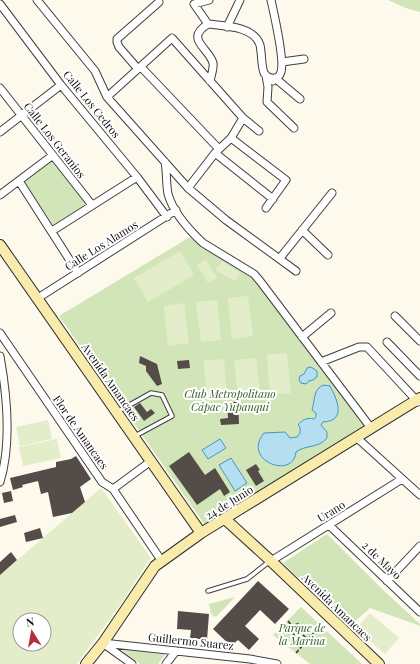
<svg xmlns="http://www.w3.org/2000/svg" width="420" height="664" font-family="'Playfair Display',serif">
  <rect width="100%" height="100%" fill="#fdf9ec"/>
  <path fill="#d2e5b9" d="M388,0h32v12l-14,-4z
    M53,160l33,44 -33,21 -29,-44z
    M190,237l11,9 52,32 113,147 -161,100 -146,-209z
    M327,534l55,55 38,35v2l-50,-18 -21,19 -66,-64z
    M235,597l-18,19 -3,1 -3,-4 -2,-9z
    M301,607l61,57h-52l-37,-29z
    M124,649l41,6 -7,9h-18l-17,-13z"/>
  <path fill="#e3edca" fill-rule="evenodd" d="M180,251l14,24 -46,27 -14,-24z
    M206,260l11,18 -9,5 -11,-18z
    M222,261l18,12 -5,8 -19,-11z
    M248,296l5,40 -21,3 -4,-41z
    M217,300l4,40 -20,2 -5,-40z
    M184,303l5,40 -21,3 -4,-40z
    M287,353l4,40 -21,2 -3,-40z
    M256,358l4,37 -22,2 -4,-37z
    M224,359l3,40 -20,2 -3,-40z
    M48,420l4,19 -32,7 -4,-19z
    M57,439l4,19 -38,8 -4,-19z
    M101,488l50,70 -34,51 -40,55h-77v-89zM20,620h24v24h-24z
    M370,613l29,25 -14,16 -29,-25z"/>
  <path fill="#b5def1" stroke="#4297c2" d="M311,367l6,4v6l-4,3 -4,1 -3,3 -5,-1 -2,-3 1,-4 4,-2 3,-6z
    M324,385l6,1c7,13 17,35 -7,36l-2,3 6,7v6c-9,11 -20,6 -31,14 -2,28 -55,9 -32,-19l21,-1 5,6 7,-1 3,-4v-6l-2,-2c4,-5 9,-8 16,-6l2,-2v-4l-4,-3c3,-9 1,-22 12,-25z
    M220,439l6,9 -18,11 -6,-9z
    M231,458l16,25 -12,8 -16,-26z"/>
  <path fill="#534c49" d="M140,356l17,8 5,20 -5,2 -11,-15v-5l-7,-3z
    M189,360l1,8 -12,1 -1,-8z
    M238,401l1,23 -18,1 -1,-6 8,-1 -1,-15z
    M140,403l7,9 4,-3 4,4 -11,8 -10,-14z
    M189,452l16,23 10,-7 15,24 -6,4 -4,-7 -23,16 -28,-39z
    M76,456l15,23 -11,8 5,15 -13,11 -19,4 -5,-25 -7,2 -3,-13 -16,4 1,2 -10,3 -3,-12 46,-11v-5l15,-3z
    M256,464l4,6 -2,1 6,10 -8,5 -10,-16z
    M11,491l2,10 -9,2 -2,-10z
    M15,515l2,7 -17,5v-8z
    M40,528l3,10 -17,4 -2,-9z
    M11,552l6,8 -17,15v-13z
    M258,581l31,28 -14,15 -15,-14 -15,16 14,13 -10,11 -11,-10 -7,6 -18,-17z
    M178,611l31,3 -2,26 -17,-2 1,-8 -14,-1z"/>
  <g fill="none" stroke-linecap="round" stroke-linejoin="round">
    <g stroke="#3f3f3f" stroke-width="5.5">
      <path id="lane" d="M117,412l34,-19 11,2 10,21 -37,20
        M208,591l39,-12 23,-18"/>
    </g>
    <g stroke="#3f3f3f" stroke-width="9">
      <path id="street" d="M37,0l58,71 12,26 81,91 38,32 70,51
        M0,4l61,81 76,92 30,40
        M208,24l-14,-20 15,-4
        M227,27l13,-27
        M282,62l22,-3
        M141,67l78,82
        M138,69l-19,-22 -2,-5v-3l42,-37
        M266,76l2,11 -1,15 27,26
        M210,81c1,-5 4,-13 3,-18 -4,-15 -29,-24 -5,-39 16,2 46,2 52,21 2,9 1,19 4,28 2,3 6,6 11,5 3,0 5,-3 6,-6 4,-12 -7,-58 -10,-72
        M273,81l2,-3 25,21
        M0,88l92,117
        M107,97l65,-59 71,80 16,13
        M0,132l61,-47
        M231,138l55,42 -20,28
        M215,153l58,46
        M165,162c2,10 1,22 3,32 5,18 21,36 35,49l51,31 6,7 111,147
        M19,181l59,92
        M188,188l27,-35 16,-15 12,-20
        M0,195l53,-40
        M302,230l26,25
        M52,231l85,-54
        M280,258l52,-65
        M38,298l138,-88
        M395,316l25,25
        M0,333l102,149 11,7 48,71
        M302,337l29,-24
        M387,342l33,34
        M0,356c7,39 12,87 0,126
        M321,362l38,-15h8l51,55
        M356,437l64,58
        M113,489l38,-28
        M329,525l91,87
        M271,561l131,-82
        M387,581l33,-35
        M103,643l147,16 27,5
        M104,644l28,20
        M166,664l10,-13"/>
    </g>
    <g stroke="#2e2e2e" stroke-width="12">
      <path id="secondary" d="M0,245l201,288
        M225,519l46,42 108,103
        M86,664l17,-21 52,-77 46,-33 219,-135"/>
    </g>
    <path stroke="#2e2e2e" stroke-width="1.5" stroke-dasharray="4 2" stroke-linecap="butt" d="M288,621l4,5
      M292 630a6 6 0 1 1 12 0a6 6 0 1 1-12 0Z
      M303,635l5,5
      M296,653l24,-27"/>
    <use href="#lane" stroke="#fff" stroke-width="3.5"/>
    <use href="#street" stroke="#fff" stroke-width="7"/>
    <use href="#secondary" stroke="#f8ebac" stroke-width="10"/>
  </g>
  <g text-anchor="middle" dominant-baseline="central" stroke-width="4" stroke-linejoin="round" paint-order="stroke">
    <g font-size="11" fill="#0c0c0c" stroke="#fff">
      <text transform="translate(92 104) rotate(51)">Calle Los Cedros</text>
      <text transform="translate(55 140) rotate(52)">Calle Los Geranios</text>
      <text transform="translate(101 245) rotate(-32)">Calle Los Alamos</text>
      <text transform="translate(111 382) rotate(55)">Avenida Amancaes</text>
      <text transform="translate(81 432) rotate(55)">Flor de Amancaes</text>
      <text transform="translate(229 502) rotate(-32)">24 de Junio</text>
      <text transform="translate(331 511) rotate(-32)">Urano</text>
      <text transform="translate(382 560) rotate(44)">2 de Mayo</text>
      <text transform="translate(337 607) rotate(44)">Avenida Amancaes</text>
      <text transform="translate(191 641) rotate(6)">Guillermo Suarez</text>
    </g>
    <g font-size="11" font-style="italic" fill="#325e22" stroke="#fff">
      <text x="230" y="393">Club Metropolitano<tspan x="230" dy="13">Cápac Yupanqui</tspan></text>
      <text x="302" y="627">Parque de<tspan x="302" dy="13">la Marina</tspan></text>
    </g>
  </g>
  <g transform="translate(32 632) rotate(349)"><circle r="19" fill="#ffffff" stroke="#9e9e9e"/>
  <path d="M0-3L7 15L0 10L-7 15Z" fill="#b02f3d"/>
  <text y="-6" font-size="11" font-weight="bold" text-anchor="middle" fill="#0c0c0c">N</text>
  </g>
</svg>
